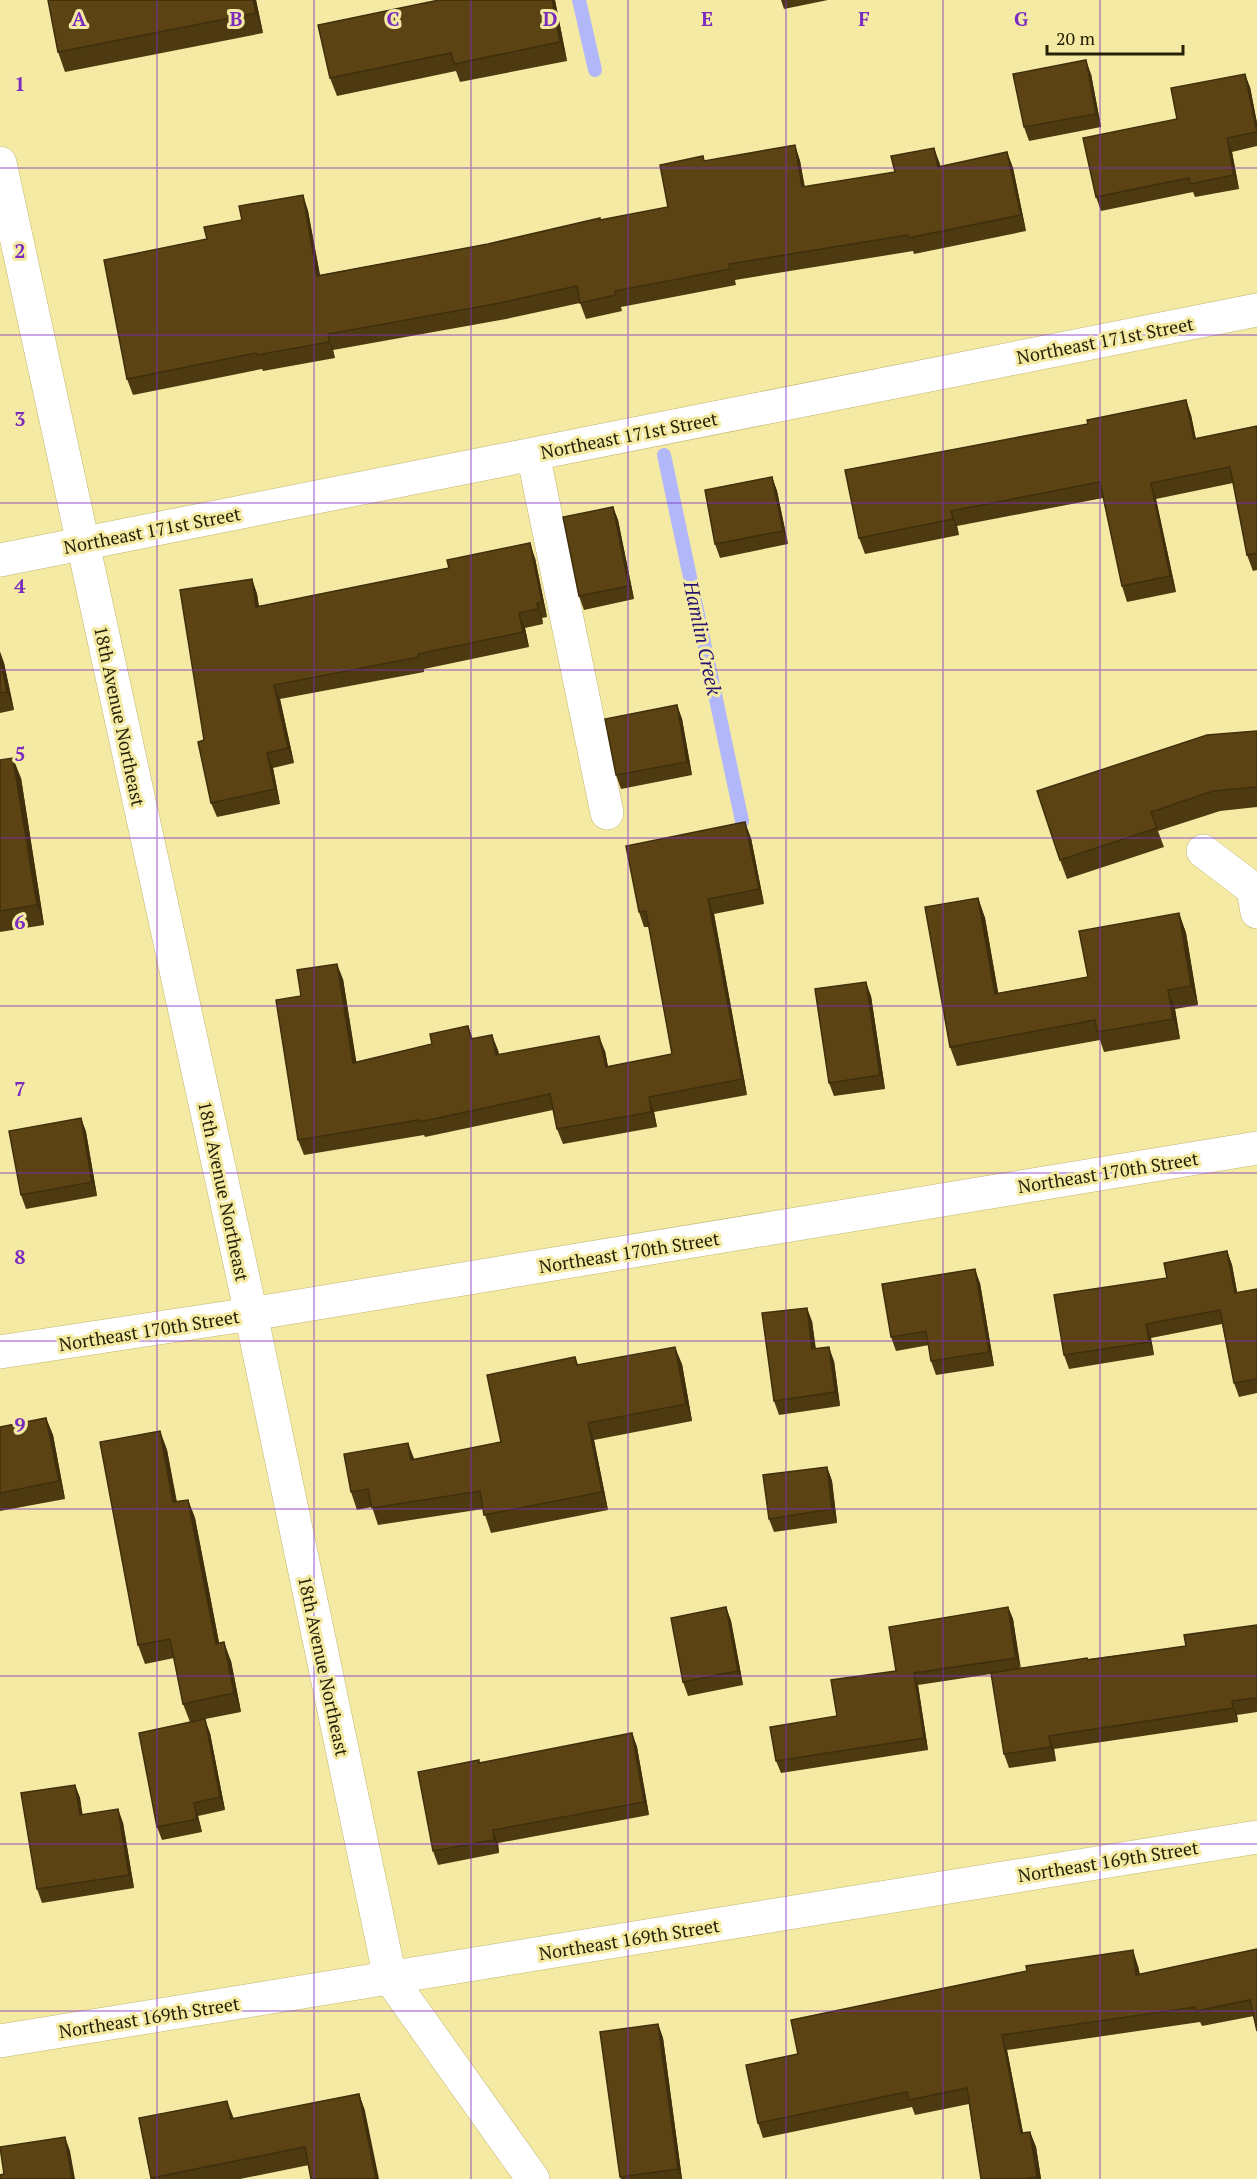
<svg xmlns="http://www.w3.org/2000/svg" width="1257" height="2179" font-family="'PT Serif',serif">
  <rect width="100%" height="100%" fill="#f4eaa4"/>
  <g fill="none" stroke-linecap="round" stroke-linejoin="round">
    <path stroke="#b2b7fa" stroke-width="14" d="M579,0l16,70
      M664,455l78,366"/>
    <g stroke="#c0b672" stroke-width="34">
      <path id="minor" d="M0,163l251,1151 139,664 143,201
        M533,454l74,359
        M0,560l1257,-250
        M1203,851l50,38 4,23
        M0,1352l251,-38 1006,-166
        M0,2041l1257,-204"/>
    </g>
    <use href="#minor" stroke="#fff" stroke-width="33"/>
  </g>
  <path fill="#4e3a10" d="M48,0h208l7,33 -198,39 -7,-20z
    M439,0h116l12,61 -107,21 -4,-11 -119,25 -7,-18z
    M781,0h47l-44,9z
    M1091,74l10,53 -72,14 -5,-14z
    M1250,87l7,36v23l-25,6 7,37 -44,8 -2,-5 -92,19 -5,-14 81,-78z
    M795,145l5,16 5,26 90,-15 39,-24 6,19 67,-15 6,16 13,63 -112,23 -1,-3 -178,29 1,5 -115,22 1,4 -36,8 -6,-16 -74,16 -173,31 2,8 -72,13 -1,-2 -129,26 -6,-16 80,-140 35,-19 61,-25 5,16 12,64 168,-31 180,-37 37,-46z
    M1186,400l5,15 5,24 61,-13v144l-4,1 -6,-16 -14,-72 -77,16 20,93 -49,10 -5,-16 -19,-88 -146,28 2,9 -94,19 -6,-16 229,-114z
    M772,477l5,14 11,53 -68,14 -5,-14z
    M613,507l5,13 16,79 -50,11 -5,-14z
    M535,558l12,59 -5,1 1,6 -18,4 4,19 -105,22v3l-144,27 14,64 -21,5 7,36 -63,13 -6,-14 -7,-63 48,-161 5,15 2,12z
    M0,652l4,11 10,47 -14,3z
    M677,705l5,14 10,56 -71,14 -5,-14z
    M1257,731v76l-37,4 -62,20 6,16 -97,32 -7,-19z
    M0,760l21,18 23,147 -44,7z
    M751,838l13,66 -50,10 33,181 -93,17 3,15 -94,17 -6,-15 -4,-19 -128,27 -1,-2 -120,20 -6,-15 3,-144 42,-17 13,83 76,-18 36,-18 5,13 25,11 1,5 106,-4 3,16 64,-13 -23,-127h-5l-5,-15z
    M978,898l7,20 13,75 90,-16 91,-64 7,20 12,72 -23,4 5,30 -76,13 -4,-12 -143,26 -7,-19z
    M871,996l14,93 -51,7 -5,-13z
    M81,1118l5,14 11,64 -71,13 -5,-14z
    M1227,1251l5,14 5,28 20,-4v104l-18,4 -5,-14 -12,-59 -71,14 3,17 -85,14 -5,-14z
    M980,1283l14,83 -58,9 -5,-14 -2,-16 -33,6 -5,-14z
    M812,1321l4,28 18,12 6,45 -61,9 -5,-14z
    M575,1357l3,8 104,-1 10,57 -98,19 14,70 -117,23 -8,-24 -105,16 -6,-18 -15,3 -6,-18 63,-33 87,-17z
    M46,1418l7,17 12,64 -65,12v-84z
    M160,1431l7,19 10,52 11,-2 7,18 24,125 12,18 10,51 -51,10 -7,-18 -9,-46 -29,6 -7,-19z
    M827,1467l5,14 5,42 -63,9 -5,-13z
    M726,1607l5,14 12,64 -55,11 -5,-14z
    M1008,1607l5,12 7,49 166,-22 71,-21v87l-20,3 1,7 -184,27 2,12 -47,7 -5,-14 -13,-80 -73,11 10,65 -147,23 -5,-12 120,-90z
    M210,1733l15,77 -27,6 4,16 -40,8 -5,-13z
    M632,1733l5,14 12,68 -151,28 1,10 -61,12 -5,-14 47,-88z
    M75,1785l5,13 2,17 36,-6 5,14 11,65 -92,15 -5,-14z
    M1257,1949l-3,67 -52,10 -2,-4 -193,28 16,83 7,-1 6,15 5,32h-60l-12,-75 -54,11 -3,-8 -149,31 -5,-15 40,-69 340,-88 2,8z
    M658,2024l5,14 19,141h-61l-1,-2z
    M359,2094l6,17 -56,54 -69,14h-89l-12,-61 95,1z"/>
  <path fill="#402f0d" d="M253,0h3l7,33 -7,-20z
    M552,0h3l12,61 -7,-19z
    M1086,60l5,14 10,53 -5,-13z
    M1245,74l5,13 7,36v10z
    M1227,138l5,14 7,37 -5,-14z
    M795,145l5,16 7,42 -5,-16z
    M934,148l6,16 3,19 -5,-16z
    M1007,152l6,16 13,63 -5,-16z
    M303,195l5,16 15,81 -6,-16z
    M328,334l5,16 2,8 -6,-16z
    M1186,400l5,15 8,40 -5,-16z
    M772,477l5,14 11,53 -5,-13z
    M1151,483l5,16 20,93 -6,-16z
    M613,507l5,13 16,79 -5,-13z
    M951,511l6,15 2,9 -6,-16z
    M530,543l5,15 12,59 -5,-15z
    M252,579l5,15 4,28 -5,-15z
    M537,603l5,15 1,6 -5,-15z
    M519,613l6,15 4,19 -6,-15z
    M0,652l4,11 10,47 -7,-18 -7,-35z
    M274,685l6,14 14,64 -6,-15z
    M677,705l5,14 10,56 -5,-13z
    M267,753l6,15 7,36 -5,-15z
    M13,758l8,20 23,147 -7,-20z
    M745,822l6,16 13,66 -5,-15z
    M978,898l7,20 17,96 -7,-20z
    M708,899l6,15 33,181 -5,-16z
    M1179,913l7,20 12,72 -7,-19z
    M337,964l6,15 16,99 -6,-15z
    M866,982l5,14 14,93 -5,-14z
    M1168,990l7,19 5,30 -7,-20z
    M492,1035l6,15 4,21 -6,-16z
    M599,1036l6,15 6,31 -5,-15z
    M649,1097l5,15 3,15 -6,-15z
    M81,1118l5,14 11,64 -5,-14z
    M1227,1251l5,14 8,42 -5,-14z
    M975,1269l5,14 14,83 -5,-14z
    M807,1308l5,13 5,42 -5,-14z
    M1146,1324l5,14 3,17 -5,-13z
    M675,1347l7,17 10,57 -6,-17z
    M829,1347l5,14 6,45 -5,-14z
    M46,1418l7,17 12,64 -6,-18z
    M588,1423l6,17 14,70 -6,-18z
    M160,1431l7,19 13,71 -7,-19z
    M408,1443l7,18 -4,-1z
    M827,1467l5,14 5,42 -5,-14z
    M188,1500l7,18 28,145 -7,-19z
    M726,1607l5,14 12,64 -5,-14z
    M1008,1607l5,12 8,50 -5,-11z
    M224,1642l7,19 10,51 -7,-19z
    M914,1673l4,12 10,65 -4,-12z
    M1232,1701l5,14 1,7 -5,-14z
    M205,1719l5,14 15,77 -5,-13z
    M632,1733l5,14 12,68 -5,-13z
    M1049,1736l5,13 2,12 -5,-14z
    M75,1785l5,13 5,31 -5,-14z
    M194,1803l4,13 4,16 -5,-13z
    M118,1809l5,14 11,65 -5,-13z
    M493,1830l5,13 1,10 -5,-13z
    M1133,1950l5,16 4,24 -6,-15z
    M658,2024l5,14 19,141h-1l-3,-10z
    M1002,2035l5,15 19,98 -5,-15z
    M359,2094l6,17 14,68h-3z
    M227,2101l7,18h-3z
    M1030,2132l6,15 5,32h-3l-1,-2z
    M65,2137l5,14 5,28h-3z"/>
  <path fill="#5b4313" stroke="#402f0d" stroke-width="1.5" d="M48,0h205l3,13 -198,39z
    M439,0h113l8,42 -106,22 -3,-11 -121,25 -12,-53z
    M1086,60l10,54 -72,13 -11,-53z
    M1245,74l12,58 -30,6 7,37 -44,9 -1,-6 -93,19 -13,-59 94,-19 -6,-31z
    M795,145l7,42 93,-15 -4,-16 43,-8 4,19 69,-15 14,63 -113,23v-3l-179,29 1,5 -115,22 1,4 -36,8 -3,-17 -77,17 -172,31 1,8 -72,13 -1,-2 -129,26 -23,-119 103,-21 -3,-12 38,-7 -3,-14 64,-11 14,81 171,-32 112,-26v2l68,-13 -8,-42 43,-9 1,5z
    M1186,400l8,39 63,-13v127l-10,2 -17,-88 -79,16 19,93 -48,10 -22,-104 -149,29 2,8 -94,19 -14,-68 243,-46 -1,-4z
    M772,477l11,54 -68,13 -10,-54z
    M613,507l16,79 -50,10 -16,-79z
    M530,543l12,59 -5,1 1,6 -19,4 4,19 -105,22 1,3 -145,28 14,63 -21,5 8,36 -64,14 -13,-61 6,-2 -24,-150 72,-11 4,28 193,-39 -2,-8z
    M0,657l7,35 -7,1z
    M677,705l10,57 -71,13 -11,-56z
    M1257,731v56l-44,4 -62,21 6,16 -97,32 -23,-69 170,-56z
    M13,758l24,147 -37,6v-151z
    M745,822l14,67 -51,10 34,180 -93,18 2,15 -94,17 -7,-35 -131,28v-2l-121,20 -22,-140 25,-4 -4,-26 40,-6 16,99 79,-19 -2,-10 38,-8 3,13 21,-4 4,20 103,-19 7,31 66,-13 -26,-143 -7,1 -13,-66z
    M978,898l17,96 93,-17 -9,-46 100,-18 12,73 -23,4 5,29 -76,13 -2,-12 -145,27 -25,-140z
    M866,982l14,93 -51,8 -14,-94z
    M81,1118l11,64 -71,13 -12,-64z
    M1227,1251l8,42 22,-4v90l-23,4 -14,-73 -74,14 3,18 -85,13 -10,-60 113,-17 -3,-15z
    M975,1269l14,83 -58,9 -5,-30 -35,6 -9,-53z
    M807,1308l5,41 17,-2 6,45 -61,9 -12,-88z
    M675,1347l11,57 -98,19 14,69 -118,23 -4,-24 -108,17 -4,-19 -17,3 -7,-38 64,-11 3,17 90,-18 -14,-67 88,-18 2,8z
    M46,1418l13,63 -59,12v-66z
    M160,1431l13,71 15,-2 28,144 8,-2 10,51 -51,11 -13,-65 -32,6 -38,-203z
    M827,1467l5,42 -63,10 -6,-44z
    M726,1607l12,64 -55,11 -12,-64z
    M1008,1607l8,51 -102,15 10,65 -148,23 -6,-34 67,-11 -6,-36 65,-9 -7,-44z
    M1257,1625v73l-25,3 1,7 -184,28 2,11 -47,7 -13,-81 96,-15 1,2 98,-14 -2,-11z
    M205,1719l15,78 -26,6 3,16 -40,8 -18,-94z
    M632,1733l12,69 -151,28 1,10 -61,11 -15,-79 61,-12v3z
    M75,1785l5,30 38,-6 11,66 -92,14 -16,-96z
    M1257,1949v82l-7,-31 -54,11 -1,-4 -193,28 19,98 9,-1 7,45 -15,2h-41l-14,-91 -58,12 -2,-8 -149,31 -12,-58 52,-11 -7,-34 236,-49 -1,-5 107,-16 3,25z
    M658,2024l20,145 -58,8 -20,-145z
    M359,2094l17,85h-65l-6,-32 -154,31 -12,-60 88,-17 4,18z
    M65,2137l7,42h-72v-4l4,-1 -4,-27z"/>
  <path fill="none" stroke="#7b2cbf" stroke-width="1.5" stroke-opacity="0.55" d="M157,0v2179M314,0v2179M471,0v2179M628,0v2179M786,0v2179M943,0v2179M1100,0v2179M0,168h1257M0,335h1257M0,503h1257M0,670h1257M0,838h1257M0,1006h1257M0,1173h1257M0,1341h1257M0,1509h1257M0,1676h1257M0,1844h1257M0,2011h1257"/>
  <g text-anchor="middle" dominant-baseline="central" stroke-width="6" stroke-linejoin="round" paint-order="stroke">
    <g font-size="18" fill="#252105" stroke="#f4eaa4">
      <text transform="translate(1105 340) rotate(-11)">Northeast 171st Street</text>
      <text transform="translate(629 435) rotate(-11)">Northeast 171st Street</text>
      <text transform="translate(152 530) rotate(-11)">Northeast 171st Street</text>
      <text transform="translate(120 716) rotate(78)">18th Avenue Northeast</text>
      <text transform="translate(1108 1172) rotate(-9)">Northeast 170th Street</text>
      <text transform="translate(224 1191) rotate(78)">18th Avenue Northeast</text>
      <text transform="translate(629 1252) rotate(-9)">Northeast 170th Street</text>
      <text transform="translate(149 1330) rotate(-9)">Northeast 170th Street</text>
      <text transform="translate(324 1666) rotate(78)">18th Avenue Northeast</text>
      <text transform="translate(1108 1861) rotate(-9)">Northeast 169th Street</text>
      <text transform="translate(629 1939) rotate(-9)">Northeast 169th Street</text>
      <text transform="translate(149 2017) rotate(-9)">Northeast 169th Street</text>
    </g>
    <g font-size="20" font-style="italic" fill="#251170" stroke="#f4eaa4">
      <text transform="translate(703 638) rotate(78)">Hamlin Creek</text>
    </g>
  </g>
  <g font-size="20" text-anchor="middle" font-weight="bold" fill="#7b2cbf" stroke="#f4eaa4" stroke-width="6" stroke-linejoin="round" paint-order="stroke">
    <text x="79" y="26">A</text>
    <text x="236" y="26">B</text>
    <text x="393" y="26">C</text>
    <text x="550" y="26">D</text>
    <text x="707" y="26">E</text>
    <text x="864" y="26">F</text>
    <text x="1021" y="26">G</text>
    <text x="20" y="91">1</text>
    <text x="20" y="258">2</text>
    <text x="20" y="426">3</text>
    <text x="20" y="593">4</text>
    <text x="20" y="761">5</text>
    <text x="20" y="929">6</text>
    <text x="20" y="1096">7</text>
    <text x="20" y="1264">8</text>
    <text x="20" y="1432">9</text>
  </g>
  <path d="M1047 45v9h136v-9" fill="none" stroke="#252105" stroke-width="3"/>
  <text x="1056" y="45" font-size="18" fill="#252105" stroke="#f4eaa4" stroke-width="4.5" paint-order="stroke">20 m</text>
</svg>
